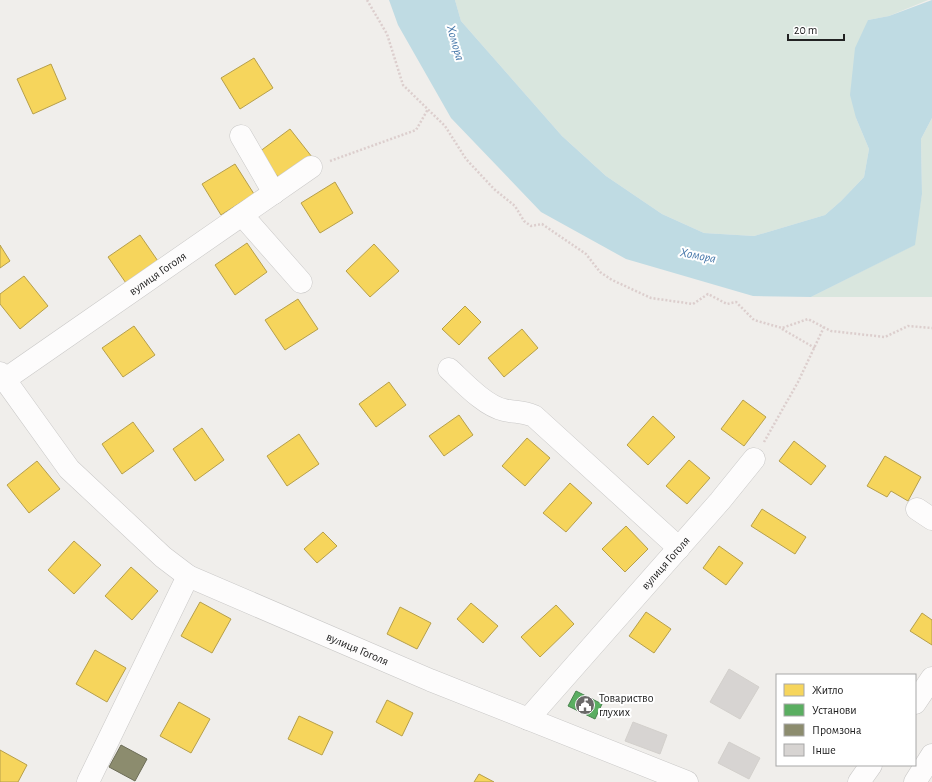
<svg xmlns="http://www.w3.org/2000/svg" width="932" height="782" font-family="'Alegreya Sans',sans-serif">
  <rect width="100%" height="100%" fill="#f0eeeb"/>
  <path fill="#d9e6de" d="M455,0h473l-39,16 -21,4 -12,98 13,31 -5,28 -23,24 -16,14 -71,21 -50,-3 -42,-19 -56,-38 -44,-40 -101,-115z
    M932,118v179h-121l103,-52 8,-51 -1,-55z"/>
  <path fill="#bfdbe3" d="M389,0h66l6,21 101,115 44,40 56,38 42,19 50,3 71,-21 16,-14 23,-24 5,-28 -13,-31 -6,-23 5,-47 13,-28 21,-4 43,-16v118l-11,21 1,55 -7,51 -104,52 -58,-1 -127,-37 -85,-47 -90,-94 -53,-93z"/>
  <path fill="#f6d55c" stroke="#b69f4b" d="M254,58l19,30 -33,21 -19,-31z
    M51,64l15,35 -33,15 -16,-35z
    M290,129l22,28 -31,24 -22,-29z
    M235,164l19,30 -33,21 -19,-31z
    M335,182l18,31 -33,20 -19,-30z
    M140,235l20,29 -32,22 -20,-29z
    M247,243l20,29 -32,23 -20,-30z
    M374,244l25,27 -29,26 -24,-26z
    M0,245l10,16 -10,7z
    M24,276l24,30 -28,23 -20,-25v-10z
    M298,299l20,30 -33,21 -20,-30z
    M465,306l16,16 -22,23 -17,-16z
    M134,326l21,29 -32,22 -21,-29z
    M522,329l16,19 -34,29 -16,-19z
    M389,382l17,23 -30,22 -17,-23z
    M743,400l23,17 -22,29 -23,-17z
    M459,415l14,20 -29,21 -15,-20z
    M653,416l22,21 -27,28 -21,-20z
    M133,422l21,29 -32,23 -20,-30z
    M202,428l22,32 -29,21 -22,-32z
    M299,434l20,30 -32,22 -20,-30z
    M527,438l23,20 -25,28 -23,-20z
    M794,441l32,25 -15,19 -32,-24z
    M885,456l36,21 -13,24 -17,-10 -4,6 -20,-11z
    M689,460l21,18 -23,26 -21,-18z
    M37,461l23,28 -31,24 -22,-28z
    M570,483l22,20 -26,29 -23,-19z
    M762,509l44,28 -11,17 -44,-28z
    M626,526l22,23 -23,23 -23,-23z
    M323,532l14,14 -20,17 -13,-14z
    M74,541l27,24 -27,29 -26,-24z
    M719,546l24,17 -17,22 -23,-17z
    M131,567l27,24 -26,29 -27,-24z
    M200,602l31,17 -19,34 -31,-17z
    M471,603l27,23 -15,17 -26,-24z
    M556,605l18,19 -34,33 -19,-20z
    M400,607l31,16 -14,26 -30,-15z
    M646,612l25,17 -17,24 -25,-17z
    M922,613l10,7v25l-22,-14z
    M95,650l31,18 -19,34 -31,-18z
    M387,700l26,13 -11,23 -26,-14z
    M179,702l31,17 -19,34 -31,-17z
    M299,716l34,16 -11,23 -34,-16z
    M0,750l27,15 -9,17h-18z
    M479,774l15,8h-20z"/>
  <path fill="#5aae61" stroke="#49844e" d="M576,691l26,13 -7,15 -27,-13z"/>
  <path fill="#8c8c6e" stroke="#6c6c57" d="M121,745l26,14 -12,22 -26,-14z"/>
  <path fill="#d7d4d2" stroke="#d3d0cc" d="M729,669l30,18 -19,32 -30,-17z
    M633,722l34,13 -7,19 -35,-13z
    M729,742l31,16 -11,21 -31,-16z"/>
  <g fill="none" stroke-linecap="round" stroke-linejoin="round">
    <g stroke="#c9c8c7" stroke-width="23">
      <g id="minor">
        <path d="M241,136l33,57"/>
        <path d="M242,215l59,67"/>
        <path d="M449,369c14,13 36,37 55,41 13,3 16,0 30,6l145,132"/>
        <path id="s1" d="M0,373l69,96 94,88 25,19 242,104 257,102"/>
        <path id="s2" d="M4,380l307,-213"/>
        <path d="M917,509l15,10"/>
        <path d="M915,703l17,-25"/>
        <path id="s3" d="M528,719l192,-218 34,-42"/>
        <path d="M88,782l100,-206"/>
        <path d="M859,782l12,-17"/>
        <path d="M915,782l17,-27"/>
      </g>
    </g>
    <path stroke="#dccecd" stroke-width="2.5" stroke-dasharray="2 2" stroke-linecap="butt" d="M367,0l20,34 16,51 42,41 21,33 28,30 21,17 9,15 7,5 11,-2 44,30 14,18 12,8 39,18 42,6 15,-10 19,10 9,-2 18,18 28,8 26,-9 23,12 54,6 23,-11 24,2
      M330,161l86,-31 12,-21
      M782,329l33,19
      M764,442l34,-60 26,-55"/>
    <use href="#minor" stroke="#fdfcfc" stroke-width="22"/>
  </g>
  <defs>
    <g id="civic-disc" transform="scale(1)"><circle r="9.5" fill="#6a6968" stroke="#fff"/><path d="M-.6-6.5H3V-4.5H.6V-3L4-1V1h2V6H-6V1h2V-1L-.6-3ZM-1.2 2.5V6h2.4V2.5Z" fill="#fff"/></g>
  </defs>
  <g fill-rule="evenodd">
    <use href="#civic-disc" x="585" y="705"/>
  </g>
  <g text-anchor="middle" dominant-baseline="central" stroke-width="4" stroke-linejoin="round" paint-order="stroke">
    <g font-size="12" fill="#222" stroke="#fff">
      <text stroke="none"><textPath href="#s2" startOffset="187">вулиця Гоголя</textPath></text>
      <text stroke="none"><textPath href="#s3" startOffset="208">вулиця Гоголя</textPath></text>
      <text stroke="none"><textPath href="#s1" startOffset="463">вулиця Гоголя</textPath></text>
    </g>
    <g font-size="12" fill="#222" stroke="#fff" text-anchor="start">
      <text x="599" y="698">Товариство<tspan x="599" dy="14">глухих</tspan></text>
    </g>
    <g font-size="13" font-style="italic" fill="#4a7aab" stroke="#fff">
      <text transform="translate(455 43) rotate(74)">Хомора</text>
      <text transform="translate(698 256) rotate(11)">Хомора</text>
    </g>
  </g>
  <rect x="776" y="674" width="140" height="92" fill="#ffffff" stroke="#a7a7a7"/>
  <rect x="784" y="684" width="20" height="12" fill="#f6d55c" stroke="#a7a7a7"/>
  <text x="812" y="694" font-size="12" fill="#222222">Житло</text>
  <rect x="784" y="704" width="20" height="12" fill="#5aae61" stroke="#a7a7a7"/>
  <text x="812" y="714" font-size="12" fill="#222222">Установи</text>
  <rect x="784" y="724" width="20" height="12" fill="#8c8c6e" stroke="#a7a7a7"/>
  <text x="812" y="734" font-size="12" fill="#222222">Промзона</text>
  <rect x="784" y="744" width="20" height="12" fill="#d7d4d2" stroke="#a7a7a7"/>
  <text x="812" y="754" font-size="12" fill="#222222">Інше</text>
  <path d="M788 34v6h56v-6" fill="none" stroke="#222222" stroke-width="2"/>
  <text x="794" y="34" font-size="12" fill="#222222" stroke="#ffffff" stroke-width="3" paint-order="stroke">20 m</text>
</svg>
